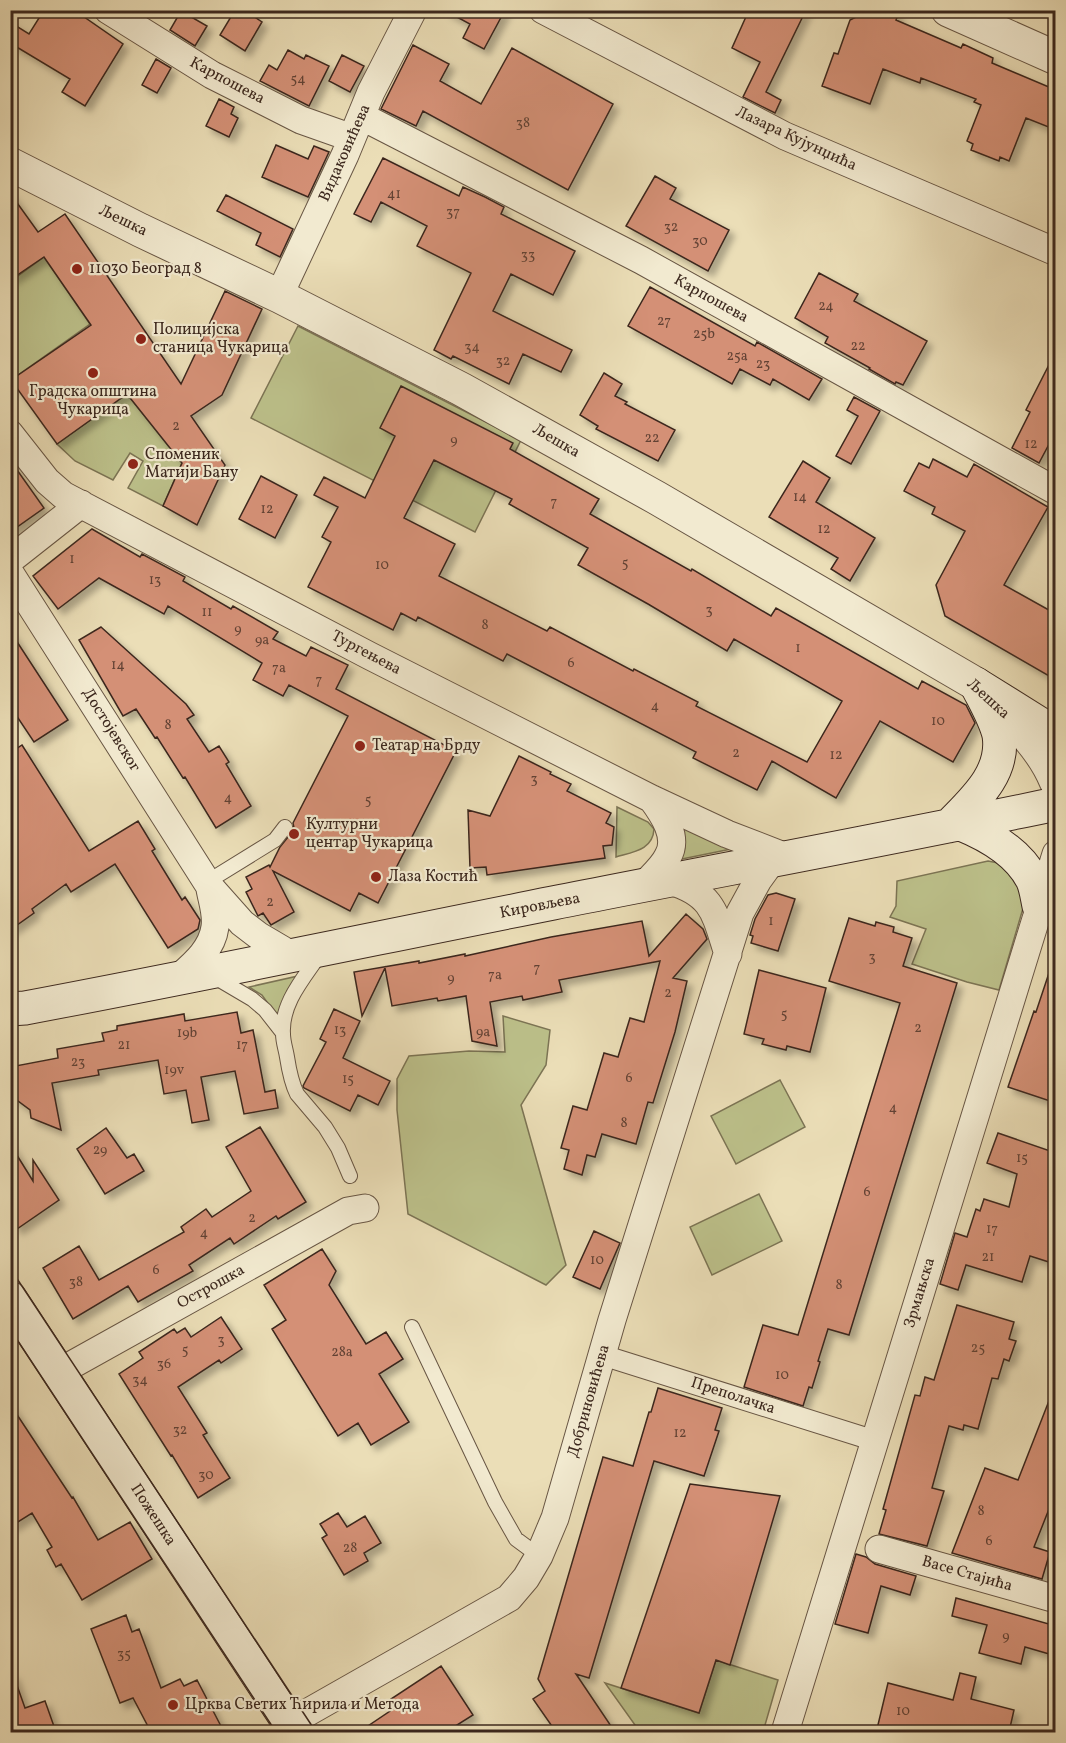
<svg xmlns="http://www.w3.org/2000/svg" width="1066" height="1743" font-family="Vollkorn,serif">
  <defs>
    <filter id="shadow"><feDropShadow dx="5.5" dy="5.5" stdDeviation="3" flood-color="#0004"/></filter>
  </defs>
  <rect width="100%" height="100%" fill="#ebdeb7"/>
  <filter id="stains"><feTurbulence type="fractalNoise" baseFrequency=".00333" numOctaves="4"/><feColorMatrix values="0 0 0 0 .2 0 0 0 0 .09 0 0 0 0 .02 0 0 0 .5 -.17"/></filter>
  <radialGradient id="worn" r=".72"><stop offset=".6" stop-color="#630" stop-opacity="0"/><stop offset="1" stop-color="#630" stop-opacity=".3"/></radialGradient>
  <path fill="#bcc08a" stroke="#7c7454" stroke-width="1.5" d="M44,257l46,67 -79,56v-99z
    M298,326l223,114 -46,92 -224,-114z
    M127,394l55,69 -19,43 -35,-18 15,-27 -13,-8 -17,27 -38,-19 -18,-17z
    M617,807l31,15 6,7c-1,21 -21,23 -38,28z
    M682,827l64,19 -69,14z
    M988,861l10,2 14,12 9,15 3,15 -25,85 -32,-8 -55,-18 14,-35 -36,-12 6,-11 1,-25z
    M298,976l-11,15 -10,25 -15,-21 -13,-8z
    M503,1016l47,14 -4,35 -25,40 45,160 -20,20 -138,-71 -11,-104v-31l12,-23 60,-5 36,1z
    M780,1080l25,47 -69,37 -25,-48z
    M759,1194l23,47 -70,34 -22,-48z
    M716,1660l62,20 -15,52h-123l-35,-49 94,30z"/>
  <path fill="#d49076" stroke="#3c281e" stroke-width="1.5" fill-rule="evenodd" filter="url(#shadow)" d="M44,10h30l49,34 -38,62 -23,-14 8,-13 -60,-36v-21l19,12z
    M235,10h9l18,12 -17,29 -25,-16z
    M444,10h61l-21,39 -21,-11 7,-14z
    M749,10h57l-40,82 15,8 -6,13 -32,-16 17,-35 -28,-14z
    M870,10l18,1 10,4 -2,5 65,28 2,-4 30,14 -1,5 64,27v40l-30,-12 -17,43 -9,-4 -1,4 -28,-11 2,-6 -6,-3 14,-36 -7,-3 2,-3 -55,-21 -1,5 -37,-14 -13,35 -48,-18 12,-33 4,1 12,-34z
    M181,11l26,15 -12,20 -25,-16z
    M413,45l36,19 -9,17 41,23 31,-56 101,56 -45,86 -145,-79 -7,15 -35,-17z
    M288,50l16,9 2,-4 23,11 -20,40 -49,-25 9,-16 8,5z
    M342,55l22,11 -14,26 -21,-11z
    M156,59l15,9 -14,25 -15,-8z
    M219,99l15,8 -3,7 7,4 -9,19 -23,-11z
    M276,145l32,14 6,-13 15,6 -21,45 -46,-20z
    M383,158l76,38 4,-9 22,10 19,10 -3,7 74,37 -22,44 -42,-21 -18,37 79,39 -11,22 -38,-18 -14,30 -56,-28 -2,3 -17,-9 37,-77 -54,-27 10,-20 -46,-24 -10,20 -17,-8z
    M655,176l21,12 -6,11 59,31 -21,41 -82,-45z
    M10,193l28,39 27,-18 116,170 44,-93 37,18 -40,86 -31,21 34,49 -28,60 -34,-19 19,-43 -55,-69 -70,50 -46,-64 80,-55 -47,-68 -34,23z
    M226,195l67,34 -13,28 -24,-12 5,-12 -44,-22z
    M819,273l39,21 -4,7 73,40 -24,44 -7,-3 -1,2 -26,-15 1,-1 -45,-25 3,-6 -33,-19z
    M650,287l105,59 2,-4 65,37 -13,21 -36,-21 -3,6 -30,-16 -8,15 -104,-58z
    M1056,351v80l-17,32 -27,-15 18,-36 -4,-2z
    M604,373l18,11 -7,12 12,6 -2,2 50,26 -17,31 -62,-32 2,-3 -18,-11z
    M401,386l112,57 -3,6 89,50 -9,15 101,57 1,-2 79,47 5,-8 142,81 4,-8 44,24 9,18 -22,39 -73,-41 -44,77 -64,-37 -15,29 -64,-32 3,-6 -189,-98 -4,7 -85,-44 -2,4 -15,-8 -8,17 -85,-43 23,-45 -9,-5 16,-30 -24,-12 10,-18 41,21 30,-62 -15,-8zM434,460l78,39 -3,5 79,44 -10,17 70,39 79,47 7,-12 108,62 -35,61 -111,-56 2,-4 -64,-33 -1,2 -83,-44 -3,4 -108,-55 16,-32 -51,-26z
    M854,397l26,14 -29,53 -15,-8 22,-40 -11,-6z
    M933,459l34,18 7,-13 74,43 -44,78 52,29v66l-111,-64 -9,-31 29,-54 -33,-17 3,-7 -31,-16 15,-28 10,5z
    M10,460l34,48 -34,24z
    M803,461l27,17 -14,24 59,36 -25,43 -19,-12 7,-11 -69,-41z
    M261,476l36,19 -22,43 -36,-19z
    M92,529l48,28 2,-3 43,23 -2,4 48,28 2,-3 45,26 -5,7 33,17 5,-9 37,18 -12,24 120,62 -78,152 -19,-10 -9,18 -77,-40 21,41 -23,13 -8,-12 -5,3 -12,-24 6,-3 -6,-12 23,-12 1,2 10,-20 12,-15 2,-4 -1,-5 55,-107 -59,-31 -6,11 -30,-16 9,-17 -94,-57 -4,8 -65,-36 -41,31 -25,-33z
    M101,627l85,77 8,11 -7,4 22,33 10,-6 10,16 -3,2 25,42 -35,22 -31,-51 -2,1 -26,-41 -2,1 -19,-29 -13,7 -44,-76z
    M10,631l58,89 -34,22 -24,-36z
    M22,745l67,106 49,-30 17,28 -3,2 30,49 3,-3 15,23 -2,9 -30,19 -53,-84 -44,28 -5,-8 -34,25 2,4 -24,17v-177z
    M519,756l32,16 -1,2 21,10 -4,7 44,22 -5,10 8,4 -2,18 -9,1 2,12 -118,17 -1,-8 -16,1 -2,-58 22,6z
    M776,893l19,6 -17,52 -27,-8 2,-7 -3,-1 5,-16 13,-24z
    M686,914l17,15 4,10 -34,39 14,3 -12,51 -22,71 -5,-1 -12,42 -34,-10 -7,23 -8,-2 -5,20 -18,-6 5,-19 -8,-2 12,-42 14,4 17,-57 14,4 12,-39 14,4 16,-61 -101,19 3,12 -39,8 -1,-4 -32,6 7,44 -25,-5 -6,-45 -28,5 -1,-3 -45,8 -7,-38 -23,48 -8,-44 65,-11v2l46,-9v2l86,-19 91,-16 7,35z
    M849,918l26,8 1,-4 18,5 -1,5 19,6 -9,28 54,17 -108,352 -21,-6 -10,32 2,1 -8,26 -3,-1 -6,19 -59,-19 19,-62 35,10 102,-332 -71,-22z
    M1052,964l4,1v138l-48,-16 26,-76 2,1z
    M759,970l67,18 -16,64 -23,-6 -1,4 -24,-6 2,-5 -20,-5z
    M334,1009l26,12 -17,37 47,23 -12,24 -20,-10 -8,16 -46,-23 -1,-2 23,-44 -6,-3z
    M237,1012l4,21 12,-3 12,62 10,-2 3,18 -34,6 -9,-43 -34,6 8,43 -17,3 -6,-33 -22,4 -6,-34 -60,10 1,5 -47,8 9,47 -30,-12 -1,-8 -20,-15v-28l48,-9 -1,-9 47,-8 -2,-8 15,-3v-4l67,-12 1,7z
    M260,1127l46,75 -28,17 -2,-3 -42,28 -4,-6 -41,27 4,6 -55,31 -10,-16 -55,33 -30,-51 36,-22 20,34 85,-48 -3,-5 25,-18 6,8 39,-26 -25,-44z
    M106,1128l21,30 7,-4 10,17 -39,23 -28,-45z
    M998,1133l58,20v100l-4,10 -22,-7 -8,26 -56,-17 -8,25 -18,-6 15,-51 12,4 9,-28 4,2 4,-12 25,8 8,-33 -30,-11z
    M10,1144l23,37v-21l26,40 -42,29 -7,-10z
    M594,1231l26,12 -20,46 -27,-12z
    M322,1249l14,22 -7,14 37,59 20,-12 17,27 -24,15 30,48 -38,23 -13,-22 -20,13 -66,-107 14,-9 -22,-35z
    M957,1305l57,17 -5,17 7,2 -7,20 -5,-2 -6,20 -6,-1 -14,51 -14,-4 -1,5 -14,-4 -17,62 12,3 -17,55 -48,-12 7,-24 -3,-1 32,-114 5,1 5,-19 9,3z
    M221,1317l21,32 -21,14 -2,-3 -41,27 29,46 -4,2 27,43 -32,20 -26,-43 -1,1 -52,-82 24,-16 -4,-6 35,-23 3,4 8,-5 6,9z
    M658,1388l64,20 -7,22 4,1 -15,45 -50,-15 -65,217 -13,-4 39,58h-59l-23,-33 12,-8 -7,-12 65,-222 30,9 16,-54h2z
    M1054,1388l2,118 -5,-2 -17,43 16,5 -8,27 -90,-26 33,-85 33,12z
    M10,1404l62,94 1,-1 25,43 32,-18 22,37 -70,41 -21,-36 -5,3 -9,-17 5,-3 -20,-34 -22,14z
    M690,1484l90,12 -50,169 -14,-5 -17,53 -78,-25z
    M338,1513l9,14 18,-11 16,27 -17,10 4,8 -24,14 -22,-37 5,-3 -7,-11z
    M856,1554l10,3 9,7 41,12 -6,19 -29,-9 -13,47 -33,-9z
    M956,1598l100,28v30l-31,-9 -4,17 -42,-11 8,-28 -35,-9z
    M126,1615l6,17 7,-3 22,59 19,-9 4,7 13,-6 27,52h-73l-18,-34 -13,5 -29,-74z
    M441,1666l32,49 -27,17h-87l37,-25 -5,-8z
    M960,1673l16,4 -5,22 43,11 -5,22h-118l-14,-3 11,-46 65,17z
    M10,1674h3l12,34 20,-7 11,31h-46z"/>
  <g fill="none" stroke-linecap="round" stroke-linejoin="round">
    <g stroke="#685644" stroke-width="16">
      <path id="service" d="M207,882l68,-42 10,-13
        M320,954c-16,24 -39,49 -37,80 0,8 3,16 4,23 2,13 4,25 10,37l28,33 13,21 12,28
        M213,976l39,23 13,11 18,23
        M412,1327l83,175 21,37 23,17"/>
    </g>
    <g stroke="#685644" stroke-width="22">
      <path id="pedestrian" d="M602,1355l261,82"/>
    </g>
    <g stroke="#685644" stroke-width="29">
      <path id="minor" d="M108,10l104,65 89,45 51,18
        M543,10l242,126 271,116
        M361,116l280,144 415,231
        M279,296l66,-141 26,-63 42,-82
        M10,434l37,47 16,14 307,161 282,143 75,35 62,24
        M10,560l71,-56
        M10,573l200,314 32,36 17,13 34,20
        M670,881c44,13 45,33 58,73
        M643,886c8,-9 20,-19 25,-30 11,-19 -5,-42 -16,-57
        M176,980c17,-15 36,-30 39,-53 2,-13 -3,-26 -5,-38
        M59,1372l289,-161 17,-3
        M879,1549l177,50
        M289,1723l220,-125 17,-20 13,-22 16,-38 57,-198 128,-407 18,-33 13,-18
        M785,1732l271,-878"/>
    </g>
    <g stroke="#685644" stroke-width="35">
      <path id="tertiary" d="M948,10l108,48
        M10,164l130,66 139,66 182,93 196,109 319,186c29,29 64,58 80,97"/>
    </g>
    <g stroke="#3c281e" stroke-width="35">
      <path id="secondary" d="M976,684l80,50
        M961,824c27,11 57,28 71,55 4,8 5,18 7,27
        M949,826c24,-25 56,-52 50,-91 -4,-17 -15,-35 -23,-51
        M10,1009l15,-1c176,-33 352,-70 528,-105 167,-33 335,-64 503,-99
        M10,1298l285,434"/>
    </g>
    <use href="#service" stroke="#f2ead0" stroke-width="14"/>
    <use href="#pedestrian" stroke="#f2ead0" stroke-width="20"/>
    <use href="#minor" stroke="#f2ead0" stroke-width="27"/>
    <use href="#tertiary" stroke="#f2ead0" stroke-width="33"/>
    <use href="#secondary" stroke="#f2ead0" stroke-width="33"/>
    <path stroke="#3c281e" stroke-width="1.5" d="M10,1268l306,464
      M10,1329l266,403"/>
  </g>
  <g fill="#8f2418" stroke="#f2ead0" stroke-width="2">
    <circle cx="77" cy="269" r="6"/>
    <circle cx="141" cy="339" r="6"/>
    <circle cx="93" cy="373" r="6"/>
    <circle cx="133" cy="464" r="6"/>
    <circle cx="360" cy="746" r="6"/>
    <circle cx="294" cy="834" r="6"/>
    <circle cx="376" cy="877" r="6"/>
    <circle cx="173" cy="1705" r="6"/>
  </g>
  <g text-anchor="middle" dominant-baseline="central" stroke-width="4.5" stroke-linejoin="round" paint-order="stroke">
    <g font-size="14" fill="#624234">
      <text x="298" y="79">54</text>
      <text x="523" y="123">38</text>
      <text x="394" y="194">41</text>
      <text x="453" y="212">37</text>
      <text x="671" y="227">32</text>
      <text x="700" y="241">30</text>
      <text x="528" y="255">33</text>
      <text x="826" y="306">24</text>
      <text x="664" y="321">27</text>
      <text x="704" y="334">25b</text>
      <text x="858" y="346">22</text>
      <text x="472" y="347">34</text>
      <text x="737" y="356">25a</text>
      <text x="503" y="361">32</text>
      <text x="763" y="364">23</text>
      <text x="176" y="426">2</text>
      <text x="652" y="438">22</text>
      <text x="454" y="440">9</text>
      <text x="1031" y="444">12</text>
      <text x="800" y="497">14</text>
      <text x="554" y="502">7</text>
      <text x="267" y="509">12</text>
      <text x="824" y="529">12</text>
      <text x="72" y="559">1</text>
      <text x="625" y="563">5</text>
      <text x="382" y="565">10</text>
      <text x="155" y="580">13</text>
      <text x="709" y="610">3</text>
      <text x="207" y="612">11</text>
      <text x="485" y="625">8</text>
      <text x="238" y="629">9</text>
      <text x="262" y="640">9a</text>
      <text x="798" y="648">1</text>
      <text x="571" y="663">6</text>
      <text x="118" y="665">14</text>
      <text x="279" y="668">7a</text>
      <text x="319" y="680">7</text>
      <text x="655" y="706">4</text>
      <text x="938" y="721">10</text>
      <text x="168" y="725">8</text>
      <text x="736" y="753">2</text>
      <text x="836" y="755">12</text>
      <text x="534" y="779">3</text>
      <text x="228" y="798">4</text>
      <text x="368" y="800">5</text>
      <text x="270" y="902">2</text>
      <text x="771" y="921">1</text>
      <text x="872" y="957">3</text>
      <text x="537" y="968">7</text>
      <text x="495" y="975">7a</text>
      <text x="451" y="978">9</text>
      <text x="668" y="993">2</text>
      <text x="784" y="1014">5</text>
      <text x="918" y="1028">2</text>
      <text x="340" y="1030">13</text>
      <text x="483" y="1032">9a</text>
      <text x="187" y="1033">19b</text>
      <text x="124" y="1045">21</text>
      <text x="242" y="1045">17</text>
      <text x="78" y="1062">23</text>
      <text x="174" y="1070">19v</text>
      <text x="629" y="1078">6</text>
      <text x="348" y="1079">15</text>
      <text x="893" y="1108">4</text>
      <text x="624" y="1123">8</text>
      <text x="100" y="1150">29</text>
      <text x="1022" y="1158">15</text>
      <text x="867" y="1192">6</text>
      <text x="252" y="1218">2</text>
      <text x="992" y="1229">17</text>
      <text x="204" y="1233">4</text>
      <text x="988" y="1257">21</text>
      <text x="597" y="1260">10</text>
      <text x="156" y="1270">6</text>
      <text x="76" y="1282">38</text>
      <text x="839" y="1285">8</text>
      <text x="221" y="1340">3</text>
      <text x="978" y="1348">25</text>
      <text x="185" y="1350">5</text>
      <text x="342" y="1352">28a</text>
      <text x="164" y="1364">36</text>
      <text x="782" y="1375">10</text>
      <text x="140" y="1380">34</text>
      <text x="180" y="1430">32</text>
      <text x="680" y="1433">12</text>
      <text x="206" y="1475">30</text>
      <text x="981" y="1511">8</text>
      <text x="989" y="1541">6</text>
      <text x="350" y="1548">28</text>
      <text x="1006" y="1636">9</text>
      <text x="124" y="1654">35</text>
      <text x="903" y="1711">10</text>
    </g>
    <g font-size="16" fill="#3c281e" stroke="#f2ead0">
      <text transform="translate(227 81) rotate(28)">Карпошева</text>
      <text transform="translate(796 139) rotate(25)">Лазара Кујунџића</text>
      <text transform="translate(345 153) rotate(-66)">Видаковићева</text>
      <text transform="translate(123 221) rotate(26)">Љешка</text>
      <text transform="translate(711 299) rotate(29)">Карпошева</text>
      <text transform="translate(556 441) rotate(30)">Љешка</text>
      <text transform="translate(366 653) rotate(28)">Тургењева</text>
      <text transform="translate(988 699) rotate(42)">Љешка</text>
      <text transform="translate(111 730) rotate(58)">Достојевског</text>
      <text transform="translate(540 906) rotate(-11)">Кировљева</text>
      <text transform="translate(211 1287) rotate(-29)">Острошка</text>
      <text transform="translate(920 1293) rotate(-73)">Зрмањска</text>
      <text transform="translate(733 1396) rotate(18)">Преполачка</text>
      <text transform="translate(589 1401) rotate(-74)">Добриновићева</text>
      <text transform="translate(153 1515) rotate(57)">Пожешка</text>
      <text transform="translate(967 1574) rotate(16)">Васе Стајића</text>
    </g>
    <g font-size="16" fill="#3c281e" stroke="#f2ead0" text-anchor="start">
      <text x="89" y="269">11030 Београд 8</text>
      <text x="153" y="330">Полицијска<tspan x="153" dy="18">станица Чукарица</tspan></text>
      <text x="93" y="392" text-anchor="middle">Градска општина<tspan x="93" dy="18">Чукарица</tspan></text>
      <text x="145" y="455">Споменик<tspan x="145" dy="18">Матији Бану</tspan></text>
      <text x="372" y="746">Театар на Брду</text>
      <text x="306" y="825">Културни<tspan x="306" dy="18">центар Чукарица</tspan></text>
      <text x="388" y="877">Лаза Костић</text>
      <text x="185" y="1705">Црква Светих Ћирила и Метода</text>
    </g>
  </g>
  <rect width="1066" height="1743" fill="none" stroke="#ebdeb7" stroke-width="36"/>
  <rect x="12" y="12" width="1042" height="1719" fill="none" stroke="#3c281e" stroke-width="3"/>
  <rect x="18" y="18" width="1030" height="1707" fill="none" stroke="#3c281e" stroke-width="1.5"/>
  <rect width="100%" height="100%" filter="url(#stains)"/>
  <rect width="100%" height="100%" fill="url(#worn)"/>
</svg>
